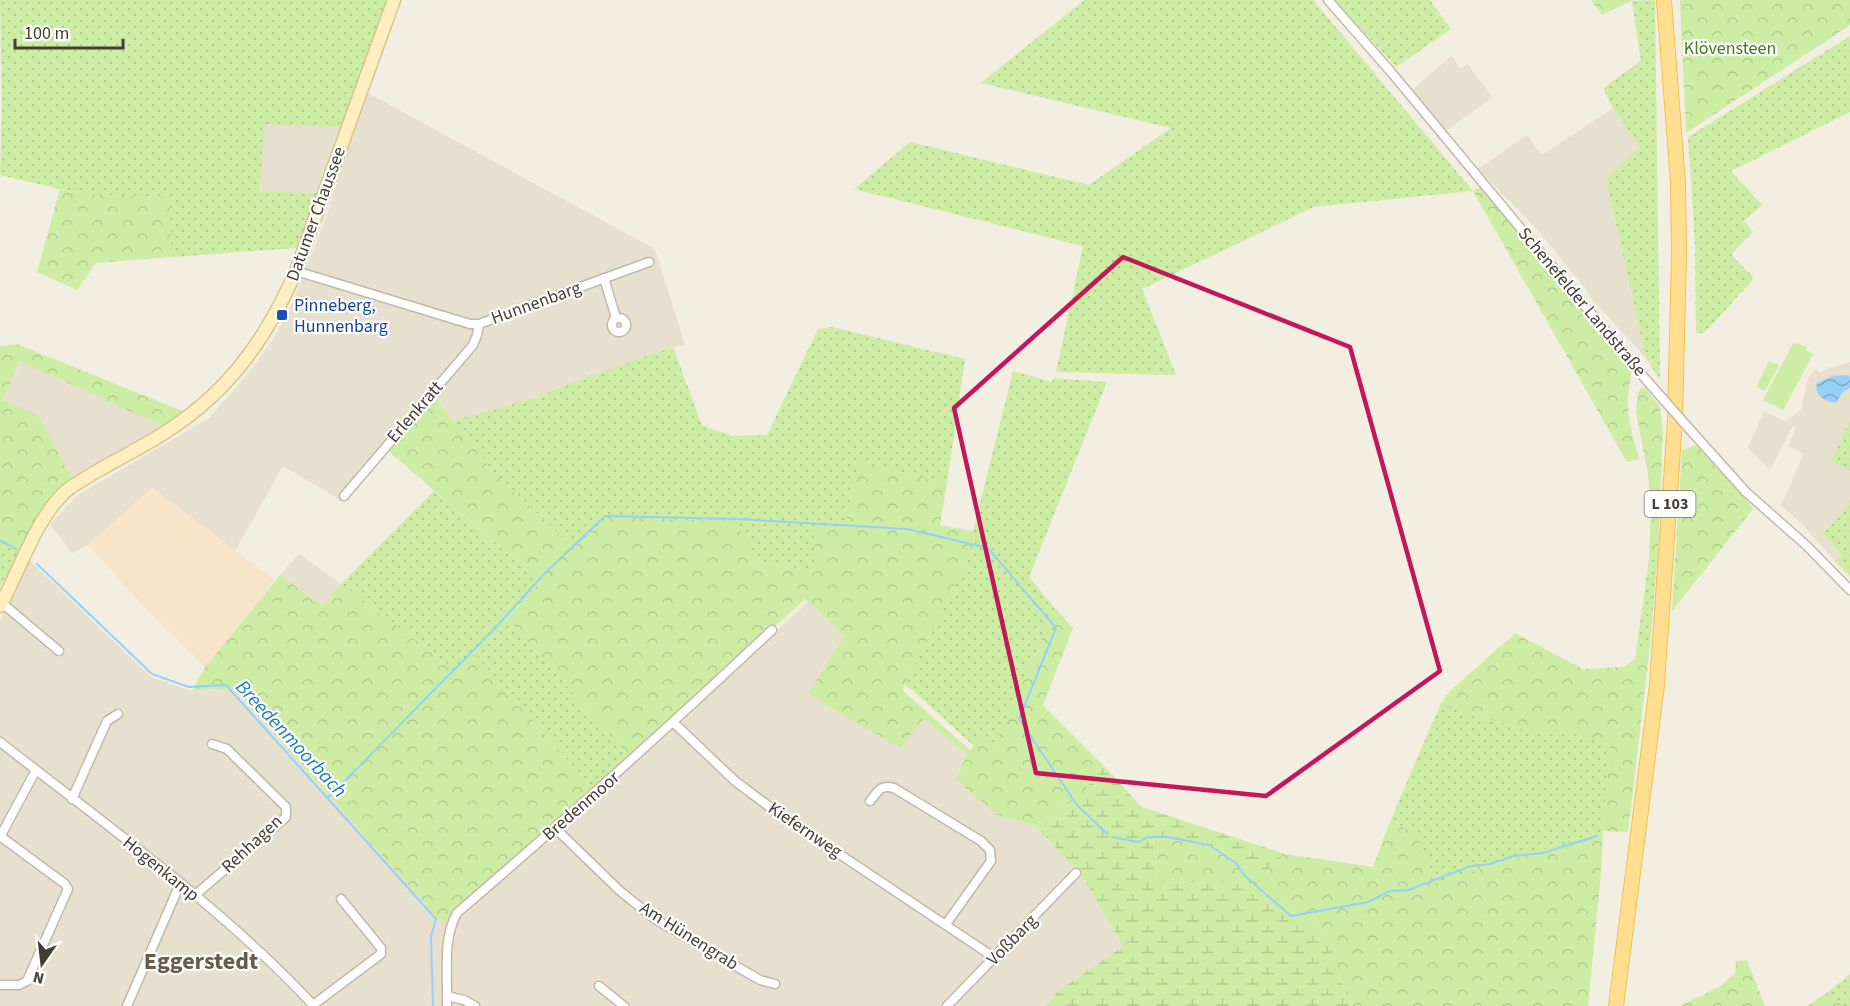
<svg xmlns="http://www.w3.org/2000/svg" width="1850" height="1006" font-family="'Source Sans 3',sans-serif">
  <defs>
    <pattern id="grass-dots" width="8" height="8" patternUnits="userSpaceOnUse" patternTransform="scale(1.5)"><rect width="8" height="8" fill="#cdeda5"/><path d="M2 2h.1M6 6h.1" fill="none" stroke="#b1cc8e" stroke-width="1.8" stroke-linecap="round"/></pattern>
    <pattern id="forest-crowns" width="20" height="18" patternUnits="userSpaceOnUse" patternTransform="scale(1.5)"><rect width="20" height="18" fill="#cdeda5"/><path d="M2 6a3 3 0 1 1 6 0M12 15a3 3 0 1 1 6 0" fill="none" stroke="#b1cc8e"/></pattern>
    <pattern id="wetland-marsh" width="20" height="14" patternUnits="userSpaceOnUse" patternTransform="scale(1.5)"><rect width="20" height="14" fill="#cdeda5"/><path d="M1 5h8M5 5V1M11 12h8M15 12V8" fill="none" stroke="#b1cc8e"/></pattern>
    <pattern id="water-waves" width="16" height="10" patternUnits="userSpaceOnUse" patternTransform="scale(1.5)"><rect width="16" height="10" fill="#96d0f8"/><path d="M0 5q4-4 8 0t8 0" fill="none" stroke="#7caac9"/></pattern>
  </defs>
  <rect width="100%" height="100%" fill="#f3eee2"/>
  <path fill="#e8e0cf" d="M1451,56l10,13 6,-5 26,33 -47,34 -35,-40z
    M366,92l289,157 30,96 -12,2 -106,37 -29,14 -85,22 -16,-20 -50,50 -43,52 -61,-36 -48,85 -83,-63 -64,57 -16,8 -22,-29 28,-29 131,-77 39,-44 27,-37 20,-40 31,-80z
    M1613,108l28,40 -35,31 40,179 -58,-63 -2,-6 -52,-63 -56,-57 49,-34 15,20z
    M265,124l77,4 -23,65 -61,-2z
    M21,360l142,66 -90,54 -34,-63 -36,-17z
    M1850,362v57l-19,41 19,11v28l-8,14 -20,20 20,22 -7,6 -33,-37 -21,-19 23,-51 -16,-8 8,-18 -3,-2 -23,44 -22,-22 16,-37 23,11 1,-3 13,-9 7,-32 8,-9 4,4 8,-5z
    M299,554l42,30 -18,22 -43,-31z
    M27,558l124,119 41,14 41,-3 209,235 112,-96 45,-33 209,-192 36,33 -36,59 92,53 24,-28 44,35 29,61 39,11 48,53 39,67 -66,46 -10,14h-1047v-385z"/>
  <path fill="#f8e4c9" d="M152,488l123,92 -70,87 -59,-58 -58,-64z"/>
  <path fill="url(#grass-dots)" d="M0,0h388l-46,128 -77,-4 -6,67 60,2 -23,55 -124,9 -4,-60 -68,-2 -40,-6 -60,-14 2,-69z
    M1084,0h229l160,191 -159,16 -172,82 34,86 -120,-3 27,-126 -229,-57 56,-47 179,43 82,-57 -190,-45z
    M1335,0h95l21,29 -55,38z
    M1655,0l5,380 -14,-22 -40,-179 34,-32 -27,-39 -10,-20 38,-27 -9,-60z
    M1850,36v76l-119,59 31,34 -18,16 9,11 -21,21v3l21,21 -1,4 -48,52h-8l-1,-90 -7,-106z
    M832,327l133,32 -18,124 -89,-19 -13,63 -29,45 -58,-11 -185,-13 -82,-79 -38,-49 85,-22 29,-14 106,-37 29,78 30,11 35,-1 51,-106z
    M1013,371l39,11 2,-4 53,4 -78,195 26,31 -60,137 -14,-6 -7,7 -69,-62 70,-138 -2,-15z
    M1850,419v52l-19,-11z
    M434,491l106,90 -33,37 124,141 -36,32 -123,-139 -17,18 -114,-86z
    M1850,499v77l-15,-15 7,-6 -20,-22 20,-20z
    M0,537l22,12 -22,38z
    M1658,549l-8,97 -15,13 14,-100z
    M1440,705l101,29 35,-1 34,14 -7,84 -171,53 -12,-44 -29,-21z
    M1850,974v32h-8l-14,-14z"/>
  <path fill="url(#forest-crowns)" d="M1591,0h42l-31,15z
    M1680,0h170v25l-164,108z
    M1481,187l151,183c-8,38 -3,52 7,89l-12,3 -154,-271z
    M60,189l40,6 69,2 3,60 -76,6 -19,27 -40,-18z
    M17,344l168,68 -22,14 -143,-65 -17,39 36,16 34,64c-26,16 -38,43 -51,69l-22,-12v-191z
    M1641,388l5,1 14,18 3,24 -5,118 -9,10 2,-52 -3,-33 -12,-62 2,-19z
    M437,400l54,69 82,79 36,-31 127,5 22,39 58,11 -3,-45h32l13,-64 89,20 -7,42 33,6 2,15 -73,144 68,60 11,-12 14,7 60,-137 18,20 -30,77 61,61 -24,30 -44,30 -39,-11 -41,-35 11,-26 -43,-35 -24,29 -92,-54 36,-59 -39,-36 -174,160 -124,-141 33,-37 -153,-131z
    M1696,445l50,54 7,10 -81,102 10,-161z
    M280,575l43,31 18,-22 114,86 17,-19 123,140 -153,132 -209,-235 -41,3 13,-24z
    M1515,633l68,36 42,-2 25,-21 -22,186 -25,-1 -2,42 -13,133h-237l-27,-70 -70,-53 -97,-1 -4,-43 58,4 50,34 24,-23 88,13 18,-48 29,21 12,44 171,-53 7,-84 -34,-14 -35,1 -101,-29 9,-13z
    M1747,960l18,46h-85l39,-19 16,-14 1,-12z
    M1828,992l14,14h-35z"/>
  <path fill="url(#wetland-marsh)" d="M1104,766l38,41 143,47 -24,23 -50,-34 -58,-4 4,43 97,1 70,53 27,70h-304l10,-14 66,-46 -39,-67 -48,-53 44,-30z"/>
  <path fill="#cdeda5" d="M1793,343l14,3 -1,4 7,4 -30,56 -20,-10z
    M1769,361l10,4 -14,26 -9,-4z"/>
  <path fill="url(#water-waves)" d="M1848,375l2,2v11l-7,4 -7,11c-10,-1 -23,-8 -19,-20l16,-7z"/>
  <g fill="none" stroke-linecap="round" stroke-linejoin="round">
    <path stroke="#96d0f8" stroke-width="2" d="M0,540l16,9
      M37,564l115,110 37,13 37,-2 210,234 -5,17 2,70
      M328,798l170,-173 45,-50 62,-59 133,3 169,10 81,19 68,80 -37,91 58,86 30,29
      M1112,837l26,5 10,-5h19l42,8 28,19 8,12 46,40 77,-14 22,-11 18,-1 63,-24 19,-2 24,-8 29,-3 54,-17"/>
    <g stroke="#c2b8a6" stroke-width="11">
      <path id="street" d="M1328,0l63,72 257,310
        M296,271l174,53h9l170,-62
        M604,278l12,40
        M612 325a7 7 0 1 1 14 0a7 7 0 1 1-14 0Z
        M1693,433l53,59 61,54 43,44
        M344,496l129,-151 4,-10 2,-11
        M2,603l57,48
        M674,723l61,58 40,30 220,147
        M0,742c107,84 221,164 314,264
        M72,799l35,-78 11,-7
        M870,801c8,-10 11,-17 24,-13l87,53 9,9 1,11 -45,63
        M556,829l64,62 35,28 105,61 15,4
        M0,836l65,48 3,5 -41,92 -8,4h-19
        M0,837l36,-67
        M194,896l92,-79v-10l-59,-58 -15,-5
        M599,986l25,20
        M447,996l17,4 11,6
        M313,1005l68,-51v-6l-40,-49
        M127,1006l53,-122
        M447,1006c1,-30 -5,-67 10,-93 107,-92 212,-186 315,-283
        M947,1006l129,-133"/>
    </g>
    <g stroke="#d8c48b" stroke-width="15">
      <path id="secondary" d="M0,606c20,-36 35,-86 65,-114 5,-5 13,-9 19,-13 22,-14 45,-25 67,-38 71,-41 113,-96 145,-170l98,-271"/>
    </g>
    <g stroke="#f1c052" stroke-width="16">
      <path id="primary" d="M1616,1006l41,-321 18,-265 4,-166 -1,-71 -14,-183"/>
    </g>
    <use href="#street" stroke="#fff" stroke-width="8"/>
    <use href="#secondary" stroke="#ffefc0" stroke-width="12"/>
    <use href="#primary" stroke="#ffde8f" stroke-width="14"/>
    <g stroke="#c2b8a6" stroke-width="11" stroke-linecap="butt">
      <path id="street-bridge" d="M1648,382l45,51"/>
    </g>
    <use href="#street-bridge" stroke="#fff" stroke-width="8"/>
  </g>
  <path fill="none" stroke="#c2185b" stroke-width="4.5" stroke-linejoin="round" d="M1123,257l227,90 90,324 -174,125 -230,-23 -82,-365z"/>
  <rect fill="#1a4fb4" stroke="#fff" stroke-width="2" x="276" y="309" width="12" height="12" rx="3"/>
  <g text-anchor="middle" dominant-baseline="central" stroke-width="4.5" stroke-linejoin="round" paint-order="stroke">
    <rect fill="#fff" stroke="#7d7770" stroke-width="1.5" x="1644.5" y="491" width="51" height="26" rx="4.5"/>
    <g font-size="16" font-weight="bold" fill="#453d32">
      <text x="1670" y="504">L 103</text>
    </g>
    <g font-size="18" fill="#437c1f" stroke="#fff">
      <text x="1730" y="48">Klövensteen</text>
    </g>
    <g font-size="18" fill="#453d32" stroke="#fff">
      <text transform="translate(316 214) rotate(-70)">Datumer Chaussee</text>
      <text transform="translate(1582 302) rotate(50)">Schenefelder Landstraße</text>
      <text transform="translate(536 303) rotate(-20)">Hunnenbarg</text>
      <text transform="translate(415 412) rotate(-49)">Erlenkratt</text>
      <text transform="translate(581 806) rotate(-41)">Bredenmoor</text>
      <text transform="translate(805 830) rotate(34)">Kiefernweg</text>
      <text transform="translate(252 844) rotate(-43)">Rehhagen</text>
      <text transform="translate(161 869) rotate(39)">Hogenkamp</text>
      <text transform="translate(689 936) rotate(32)">Am Hünengrab</text>
      <text transform="translate(1012 940) rotate(-46)">Voßbarg</text>
    </g>
    <g font-size="18" fill="#164399" stroke="#fff" text-anchor="start">
      <text x="294" y="305">Pinneberg,<tspan x="294" dy="21">Hunnenbarg</tspan></text>
    </g>
    <g font-size="20" font-style="italic" fill="#207bbc" stroke="#fff">
      <text transform="translate(291 739) rotate(47)">Breedenmoorbach</text>
    </g>
    <g font-size="24" font-weight="bold" fill="#695b48" stroke="#fff">
      <text x="201" y="961">Eggerstedt</text>
    </g>
  </g>
  <g transform="translate(42 964) rotate(194)" stroke="#ffffff" stroke-width="4.5" paint-order="stroke">
  <path d="M0-4.5L10 22L0 15L-10 22Z" fill="#453d32"/>
  <text y="-9" font-size="16" font-weight="bold" text-anchor="middle" fill="#453d32">N</text>
  </g>
  <path d="M15 39v9h108v-9" fill="none" stroke="#453d32" stroke-width="3"/>
  <text x="24" y="39" font-size="18" fill="#453d32" stroke="#ffffff" stroke-width="4.5" paint-order="stroke">100 m</text>
</svg>
